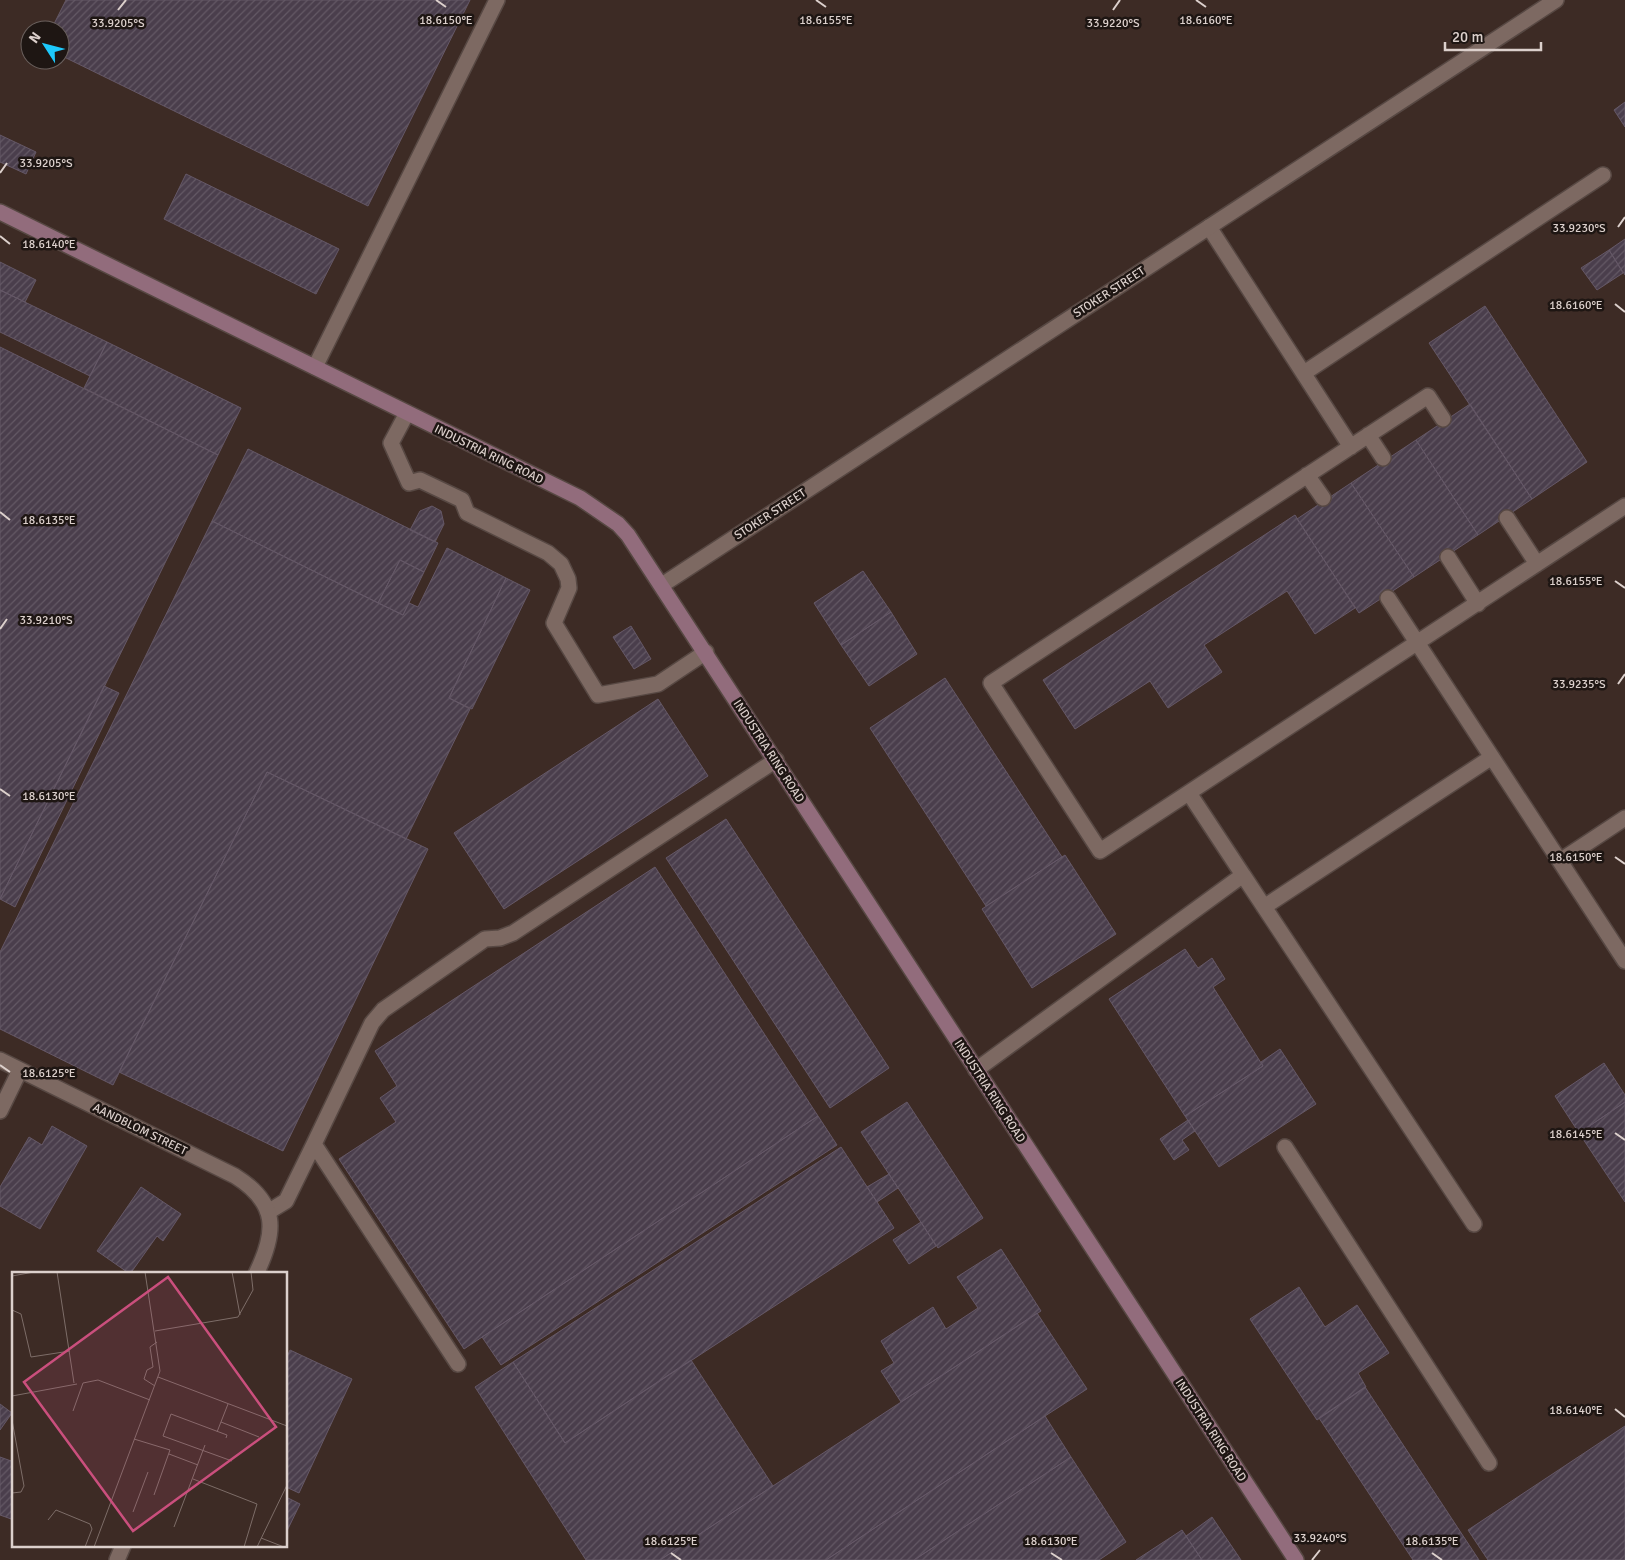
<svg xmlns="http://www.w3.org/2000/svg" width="1625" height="1560" viewBox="0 0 1625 1560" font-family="Signika,sans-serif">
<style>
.building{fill:url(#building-hatch);stroke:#655867}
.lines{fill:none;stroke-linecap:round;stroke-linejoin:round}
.lane-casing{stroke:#574843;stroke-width:18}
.street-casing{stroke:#574843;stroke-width:18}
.secondary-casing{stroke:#574843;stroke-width:18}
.lane{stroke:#7d6962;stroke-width:15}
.street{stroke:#7d6962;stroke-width:15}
.secondary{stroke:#926c7c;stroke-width:15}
.ticks{fill:none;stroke:#dcd0cc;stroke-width:2}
.labels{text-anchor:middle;stroke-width:5;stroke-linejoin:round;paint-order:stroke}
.street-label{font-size:12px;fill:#dcd0cc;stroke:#1e1613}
.inset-road{fill:none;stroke:#7d6d68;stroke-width:1}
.view{fill:#ca4f7d;fill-opacity:0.15;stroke:#ca4f7d;stroke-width:2.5}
.inset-edge{fill:none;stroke:#dcd0cc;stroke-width:2.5}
.ticks-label{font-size:12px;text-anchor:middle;fill:#dcd0cc;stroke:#1e1613;stroke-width:5;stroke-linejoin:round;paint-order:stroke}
</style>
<defs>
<pattern id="building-hatch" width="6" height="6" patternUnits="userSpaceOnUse" patternTransform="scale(1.25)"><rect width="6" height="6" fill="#4a3e4c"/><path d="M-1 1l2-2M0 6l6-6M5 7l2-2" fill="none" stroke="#645965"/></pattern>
</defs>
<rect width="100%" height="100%" fill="#3d2b25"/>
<!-- building -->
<path class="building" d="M 66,0 L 470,0 L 368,206 L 60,55 L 60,30 L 51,30 Z
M 1625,102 L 1625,127 L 1614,110 Z
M 0,135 L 36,152 L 26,174 L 0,162 Z
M 186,174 L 339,249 L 316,294 L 164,219 Z
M 1625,239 L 1625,275 L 1609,250 Z
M 1609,250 L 1623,273 L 1597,290 L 1581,268 Z
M 0,262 L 36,280 L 25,302 L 0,290 Z
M 0,290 L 107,342 L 90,376 L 0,332 Z
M 1485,306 L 1587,462 L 1532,499 L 1429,343 Z
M 107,342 L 241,408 L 218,455 L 84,388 Z
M 0,347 L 218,455 L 0,899 Z
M 1470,404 L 1532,499 L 1478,535 L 1416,440 Z
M 1416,440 L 1478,535 L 1414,577 L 1351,483 Z
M 248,449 L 438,543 L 424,572 L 400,560 L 378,603 L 212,521 Z
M 1351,483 L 1414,577 L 1359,613 L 1297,519 Z
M 432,506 L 441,511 L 444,524 L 435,542 L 410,530 L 420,511 Z
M 1295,515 L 1355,608 L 1315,634 L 1287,591 L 1204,645 L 1222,672 L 1168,708 L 1150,681 L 1075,729 L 1043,680 Z
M 212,521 L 403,615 L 409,603 L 418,607 L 447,548 L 506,578 L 449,698 L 470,709 L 406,839 L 267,772 L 113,1085 L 0,1029 L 0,952 Z
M 400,560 L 424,572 L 403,615 L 378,603 Z
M 863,571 L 891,612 L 841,645 L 814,603 Z
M 506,578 L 530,590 L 472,709 L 449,698 Z
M 891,612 L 917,654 L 869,686 L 841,645 Z
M 631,626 L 651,659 L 634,669 L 613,637 Z
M 945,678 L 1062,857 L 986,906 L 870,728 Z
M 104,686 L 119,693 L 15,907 L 0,899 Z
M 658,699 L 708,776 L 504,909 L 454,833 Z
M 267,772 L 428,849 L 283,1151 L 119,1072 Z
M 726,819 L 889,1068 L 830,1108 L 666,858 Z
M 1065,855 L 1116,934 L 1032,988 L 982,909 Z
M 655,867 L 818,1116 L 464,1349 L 339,1159 L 396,1122 L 380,1098 L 397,1086 L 375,1051 Z
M 1185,949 L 1198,968 L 1212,958 L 1225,979 L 1213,987 L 1263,1066 L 1185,1116 L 1109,999 Z
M 1280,1049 L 1316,1104 L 1219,1167 L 1185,1116 L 1263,1066 L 1261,1062 Z
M 1604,1063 L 1625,1095 L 1625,1102 L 1579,1133 L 1555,1096 Z
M 907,1102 L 983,1218 L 938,1248 L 861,1132 Z
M 1625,1102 L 1625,1202 L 1579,1133 Z
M 818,1116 L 837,1145 L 501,1365 L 482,1337 Z
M 1188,1120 L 1195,1131 L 1182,1140 L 1189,1150 L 1174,1160 L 1160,1139 Z
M 52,1126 L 87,1146 L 40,1229 L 0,1206 L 0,1187 L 29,1137 L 42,1145 Z
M 841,1147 L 894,1228 L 565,1443 L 513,1362 Z
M 889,1174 L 898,1188 L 877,1202 L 867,1187 Z
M 141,1187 L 181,1214 L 163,1241 L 157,1236 L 130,1274 L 97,1251 Z
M 921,1222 L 936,1246 L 909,1264 L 893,1240 Z
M 1001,1249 L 1041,1311 L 901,1402 L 881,1371 L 894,1363 L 881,1341 L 933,1307 L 946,1329 L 978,1308 L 957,1277 Z
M 1299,1287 L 1325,1327 L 1357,1305 L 1389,1353 L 1358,1373 L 1366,1387 L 1317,1420 L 1250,1319 Z
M 1037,1313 L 1087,1389 L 1045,1416 L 826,1560 L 660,1560 Z
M 290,1350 L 352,1379 L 299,1493 L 286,1487 L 286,1359 Z
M 691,1360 L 773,1486 L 660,1560 L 586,1560 L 475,1387 L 513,1362 L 565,1443 Z
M 1365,1387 L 1479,1560 L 1413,1560 L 1319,1418 Z
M 0,1404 L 12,1413 L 0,1430 Z
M 1045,1416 L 1071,1457 L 914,1560 L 826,1560 Z
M 1625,1426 L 1625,1560 L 1488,1560 L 1468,1530 Z
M 0,1457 L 14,1462 L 14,1520 L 0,1515 Z
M 1071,1457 L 1126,1542 L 1099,1560 L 914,1560 Z
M 286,1497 L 300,1504 L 286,1533 Z
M 1212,1517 L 1241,1560 L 1202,1560 L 1186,1536 Z
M 1182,1530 L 1202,1560 L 1136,1560 Z"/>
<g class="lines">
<!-- lane casing -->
<g class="lane-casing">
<path id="lane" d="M 1209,227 L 1351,447
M 315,367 L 497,0
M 1304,373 L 1603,175
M 407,413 L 391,443 L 409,483 L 420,480 L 462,500 L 467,513 L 548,553 L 561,564 L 568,579 L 569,588 L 554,623 L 598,695 L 658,684 L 706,652
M 1443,419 L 1428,396 L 991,683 L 1100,851 L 1625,506
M 1368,435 L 1383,458
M 1307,475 L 1323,498
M 1507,518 L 1537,564
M 1448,557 L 1478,604
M 1388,598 L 1625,961
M 1189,793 L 1243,875
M 1560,861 L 1625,818
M 1264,907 L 1492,757
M 976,1070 L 1243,875 L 1474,1224
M 1285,1147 L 1489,1463
M 268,1212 L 286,1201 L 314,1144
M 458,1364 L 314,1144 L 372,1023 L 383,1010 L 485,939 L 500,938 L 513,933 L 776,760"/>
</g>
<!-- street casing -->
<g class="street-casing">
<path id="street" d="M 662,585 L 1556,0
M 0,1060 L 235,1176 C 278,1203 277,1231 256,1274
M 0,1111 L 20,1070
M 117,1560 L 123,1546"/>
</g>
<!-- secondary casing -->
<g class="secondary-casing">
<path id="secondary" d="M 0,212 L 580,498 L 618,524 L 628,535 L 1296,1560"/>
</g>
<!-- lane -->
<use href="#lane" class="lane"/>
<!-- street -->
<use href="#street" class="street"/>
<!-- secondary -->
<use href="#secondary" class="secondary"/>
</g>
<!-- ticks -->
<path class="ticks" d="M 436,0 L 446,7M 816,0 L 826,7M 1196,0 L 1206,7M 118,10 L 126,0M 1113,10 L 1120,0M 0,173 L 7,163M 1618,227 L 1625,217M 0,236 L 10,244M 1615,304 L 1625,312M 0,512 L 10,520M 1615,581 L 1625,588M 0,629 L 7,619M 1618,684 L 1625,674M 0,789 L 10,796M 1615,857 L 1625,864M 0,1065 L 10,1072M 1615,1133 L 1625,1140M 1615,1409 L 1625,1417M 671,1553 L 681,1560M 1051,1553 L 1062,1560M 1432,1553 L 1442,1560M 1312,1560 L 1320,1550"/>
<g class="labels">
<!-- street labels -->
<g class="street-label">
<text transform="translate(1109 292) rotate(-33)" y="4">STOKER STREET</text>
<text transform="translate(489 454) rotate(26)" y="4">INDUSTRIA RING ROAD</text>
<text transform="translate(770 514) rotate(-33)" y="4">STOKER STREET</text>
<text transform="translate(769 751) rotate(57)" y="4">INDUSTRIA RING ROAD</text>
<text transform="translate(990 1091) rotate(57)" y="4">INDUSTRIA RING ROAD</text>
<text transform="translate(140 1129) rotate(26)" y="4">AANDBLOM STREET</text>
<text transform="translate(1211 1430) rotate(57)" y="4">INDUSTRIA RING ROAD</text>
</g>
</g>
<!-- overview -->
<g transform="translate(12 1272)">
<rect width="275" height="275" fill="#3d2b25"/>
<path class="inset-road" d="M 45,0 L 62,111M 220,0 L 228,43M 0,4 L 22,0M 0,38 L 9,42 L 19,85 L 58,79M 143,59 L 226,45 L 241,18 L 239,0M 146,105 L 275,154M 143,114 L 132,107 L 135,98 L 141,95 L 138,75 L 145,70M 0,124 L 65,112M 61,139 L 71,111 L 86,108 L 138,128M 0,148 L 12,214 L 9,220 L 0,221M 209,150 L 247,165M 205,160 L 216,132M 214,166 L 215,163 L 159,142 L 151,164 L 220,189M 122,167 L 158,178 L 142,223M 157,182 L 186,193M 181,207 L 245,232 L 232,275M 121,240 L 136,200M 36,248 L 44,238 L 78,252 L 80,257 L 73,275M 162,255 L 193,173M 249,266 L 272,275M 82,275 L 148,99 L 133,0M 245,275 L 275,213"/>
<path class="view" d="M 156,5 L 264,155 L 121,259 L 12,110 Z"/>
<rect width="275" height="275" class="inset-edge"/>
</g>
<g class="ticks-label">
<text x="1206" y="24">18.6160°E</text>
<text x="446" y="24">18.6150°E</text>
<text x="826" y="24">18.6155°E</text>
<text x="118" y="27">33.9205°S</text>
<text x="1113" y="27">33.9220°S</text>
<text x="46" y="167">33.9205°S</text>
<text x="1579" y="232">33.9230°S</text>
<text x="49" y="248">18.6140°E</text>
<text x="1576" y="309">18.6160°E</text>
<text x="49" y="524">18.6135°E</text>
<text x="1576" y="585">18.6155°E</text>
<text x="46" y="624">33.9210°S</text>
<text x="1579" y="688">33.9235°S</text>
<text x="49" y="800">18.6130°E</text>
<text x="1576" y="861">18.6150°E</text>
<text x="49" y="1077">18.6125°E</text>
<text x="1576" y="1138">18.6145°E</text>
<text x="1576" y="1414">18.6140°E</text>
<text x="1320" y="1542">33.9240°S</text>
<text x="671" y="1545">18.6125°E</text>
<text x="1051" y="1545">18.6130°E</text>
<text x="1432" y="1545">18.6135°E</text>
</g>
<!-- north arrow -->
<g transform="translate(45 45) rotate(306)"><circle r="24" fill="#1e1613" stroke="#6a605d"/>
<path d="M0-4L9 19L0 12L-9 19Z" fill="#1dc9fc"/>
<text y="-8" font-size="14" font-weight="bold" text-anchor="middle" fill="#dcd0cc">N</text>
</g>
<!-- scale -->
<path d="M1445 42v8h96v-8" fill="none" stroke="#dcd0cc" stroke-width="2.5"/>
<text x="1452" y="42" font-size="15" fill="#dcd0cc" stroke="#1e1613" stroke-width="4" paint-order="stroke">20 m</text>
</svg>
